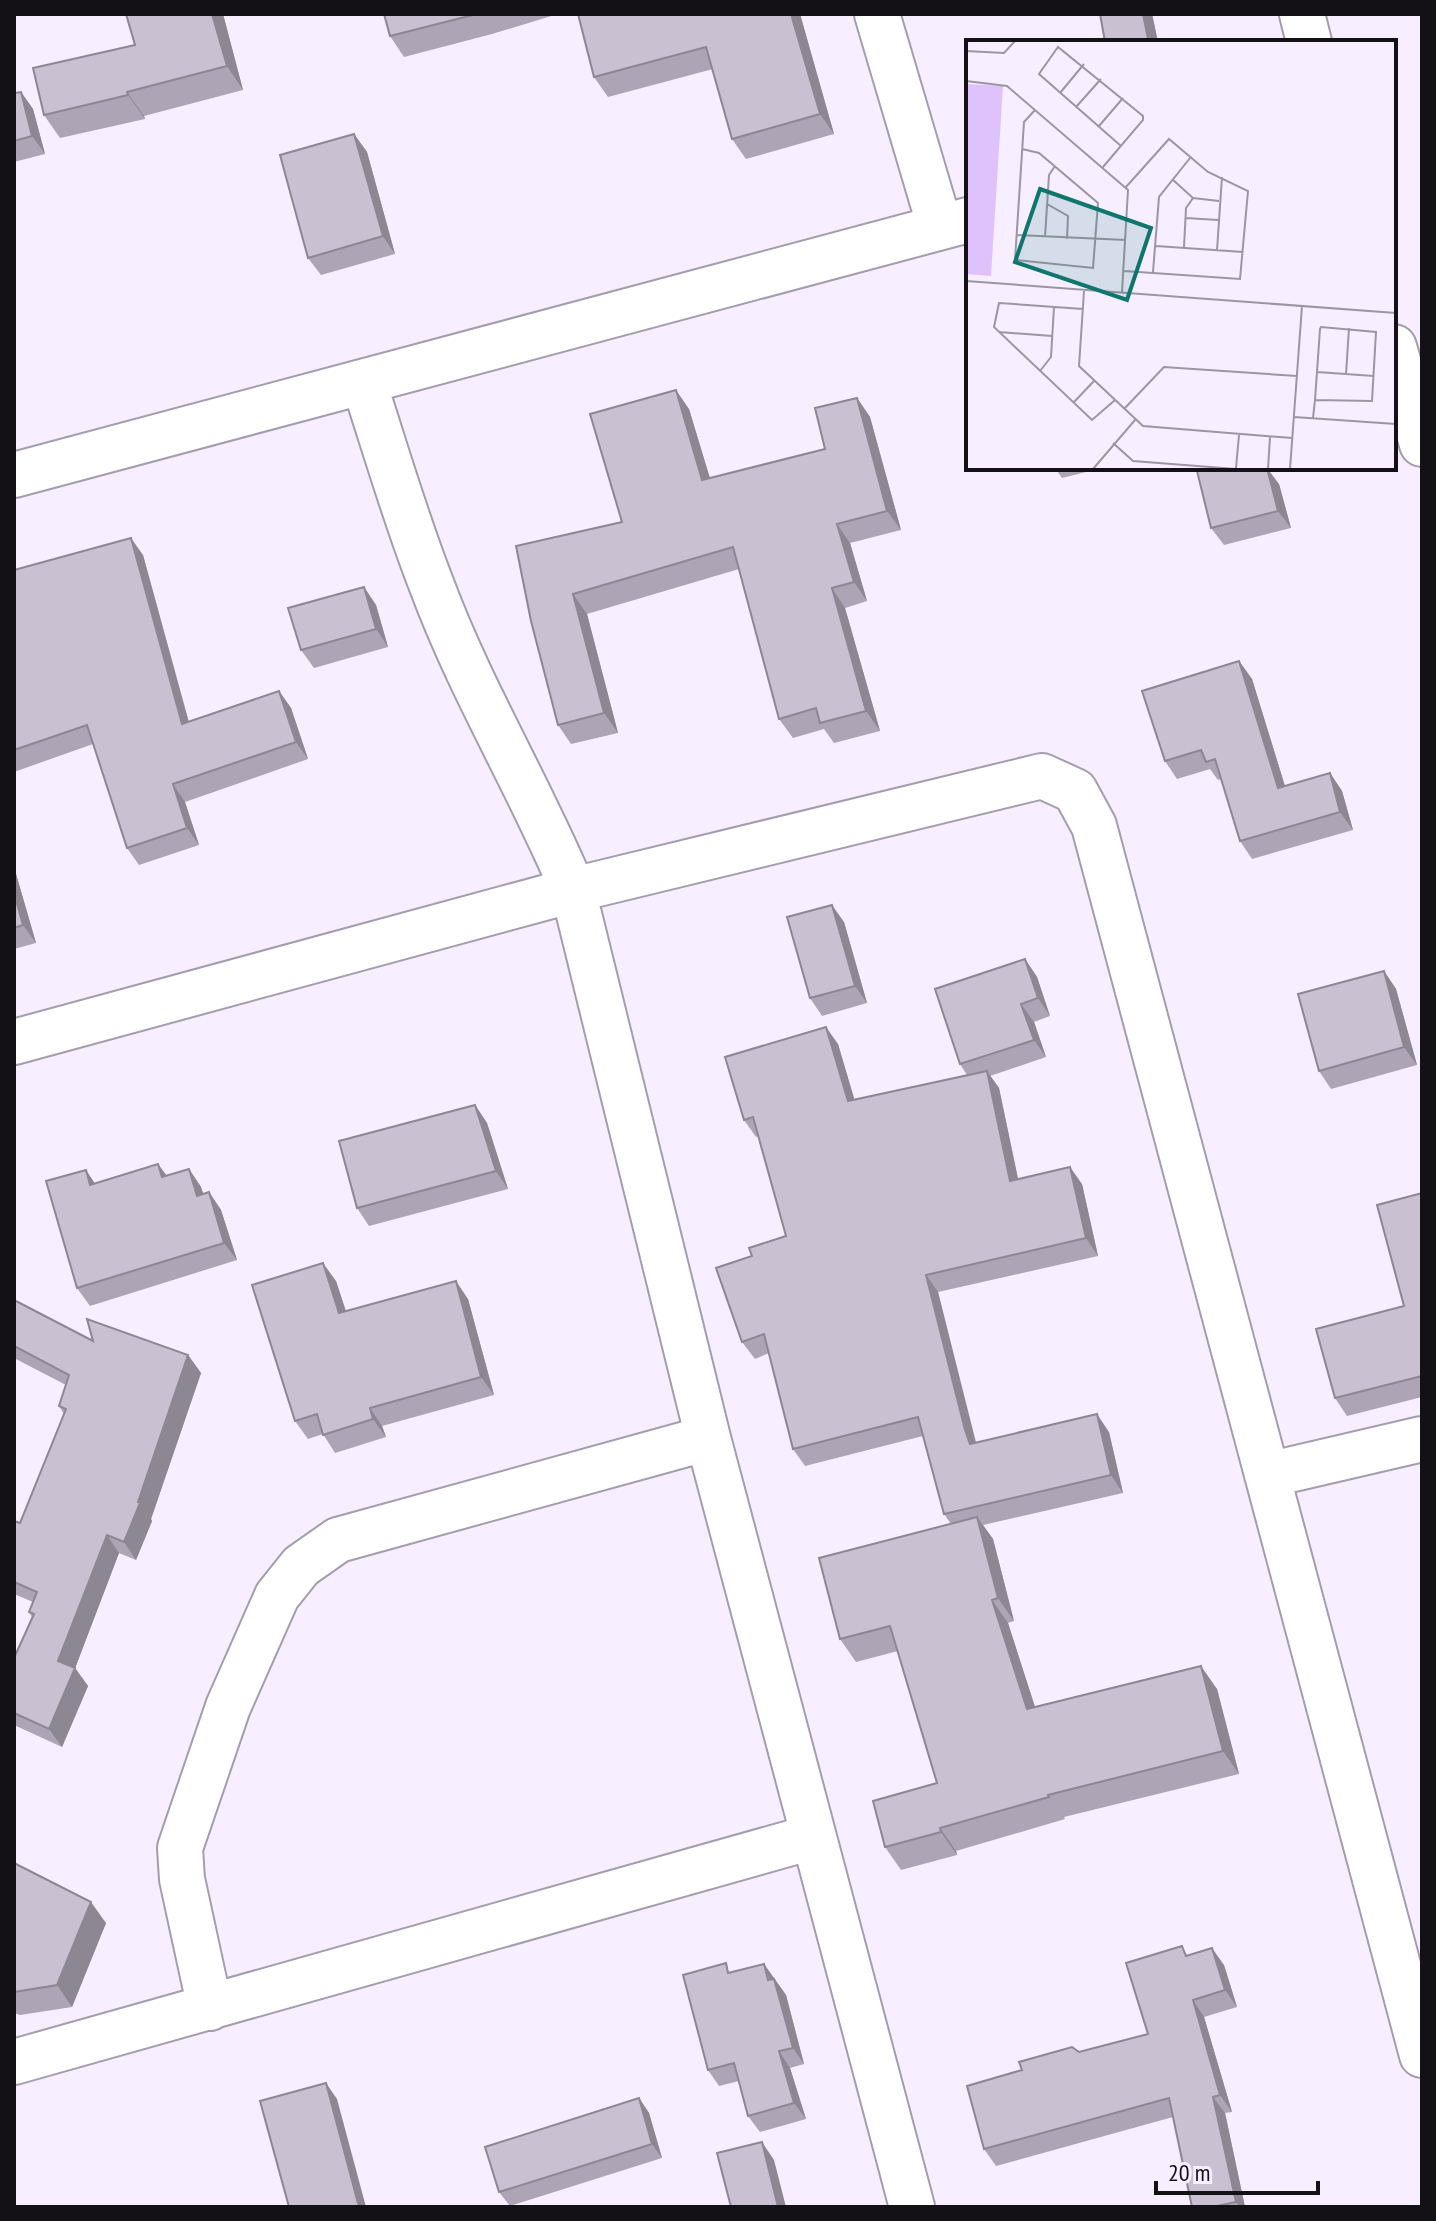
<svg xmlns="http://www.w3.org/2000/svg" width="1436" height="2221" viewBox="0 0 1436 2221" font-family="'PT Sans Narrow',sans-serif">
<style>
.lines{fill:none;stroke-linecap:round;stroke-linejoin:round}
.street-casing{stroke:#a59cae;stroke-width:48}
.street{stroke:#fff;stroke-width:44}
.wall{fill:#ada5b5}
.shaded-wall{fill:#8d8693}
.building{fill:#c9c0d2;stroke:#8d8693;stroke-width:2}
.inset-road{fill:none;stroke:#9c96a2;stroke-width:2}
.view{fill:#0f766e;fill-opacity:0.15;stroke:#0f766e;stroke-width:4}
.inset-edge{fill:none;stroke:#131016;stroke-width:4}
</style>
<rect width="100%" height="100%" fill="#f7efff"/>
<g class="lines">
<!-- street casing -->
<g class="street-casing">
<path id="street" d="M 877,14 L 940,227
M 1302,14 L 1309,42
M 1394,347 L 1422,444
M 364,383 C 386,451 406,520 432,586 C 471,691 530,787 573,890 L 708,1438 L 912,2207
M 14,475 L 968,220
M 14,1042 L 573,890 L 1042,776 L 1075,791 L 1094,826 L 1422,2055
M 1267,1475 L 1422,1439
M 210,2008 L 182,1879 L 180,1848 L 228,1707 L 277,1596 L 301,1566 L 338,1540 L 708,1438
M 14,2062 L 812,1837"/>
</g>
<!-- street -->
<use href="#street" class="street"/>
</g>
<!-- wall -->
<path class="wall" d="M 126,14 L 223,14 L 243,90 L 144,116 L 145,119 L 60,138 L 44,115 L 135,45 Z
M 384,14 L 558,14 L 492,34 L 404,57 L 390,36 Z
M 800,14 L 834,134 L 746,159 L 732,139 L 713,69 L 608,97 L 594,77 Z
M 1100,14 L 1152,14 L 1158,42 L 1105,42 Z
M 21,92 L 33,109 L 45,154 L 14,162 L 14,93 Z
M 354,134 L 367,152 L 395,254 L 321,275 L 308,258 Z
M 857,398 L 870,417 L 901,530 L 850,543 L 867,601 L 845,608 L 880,731 L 834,743 L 824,729 L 793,738 L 779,719 L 739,569 L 587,614 L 618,733 L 571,744 L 558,725 L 531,621 L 622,522 L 689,409 L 710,478 L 825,449 Z
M 1055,468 L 1102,468 L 1062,478 Z
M 1279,484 L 1291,528 L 1224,545 L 1211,528 Z
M 143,555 L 189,722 L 279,691 L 291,708 L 308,759 L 185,802 L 199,845 L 139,865 L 127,848 L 93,744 L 14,772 L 14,570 Z
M 364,587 L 376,605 L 388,647 L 314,668 L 301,650 Z
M 1239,661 L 1252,679 L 1285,786 L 1330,773 L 1342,791 L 1353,830 L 1252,859 L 1240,841 L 1221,779 L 1218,780 L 1210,769 L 1177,779 L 1165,761 Z
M 14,867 L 36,943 L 14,949 Z
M 844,922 L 867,1003 L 822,1016 L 810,998 Z
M 1025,959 L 1037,977 L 1050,1016 L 1034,1022 L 1046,1057 L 990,1076 L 999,1088 L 1018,1179 L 1082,1184 L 1098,1256 L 938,1292 L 976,1442 L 1109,1432 L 1123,1493 L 983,1525 L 993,1539 L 1014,1621 L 1008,1623 L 1035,1707 L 1217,1689 L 1239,1774 L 1064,1817 L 1065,1819 L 956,1851 L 957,1855 L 901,1870 L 885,1847 L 937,1783 L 898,1651 L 856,1662 L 840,1639 L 951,1524 L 944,1514 L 923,1436 L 805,1466 L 793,1449 L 769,1353 L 755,1359 L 742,1342 L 752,1256 L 786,1236 L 758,1136 L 756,1137 L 744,1120 L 838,1044 L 854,1100 L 967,1075 L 960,1064 Z
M 1384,971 L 1396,989 L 1417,1065 L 1331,1089 L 1319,1071 Z
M 475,1105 L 487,1123 L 508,1189 L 369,1226 L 357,1208 Z
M 158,1164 L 167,1176 L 189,1169 L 201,1187 L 203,1194 L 209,1192 L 221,1210 L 237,1260 L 90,1306 L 77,1288 L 95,1184 Z
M 1422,1193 L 1422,1397 L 1347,1416 L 1335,1398 L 1404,1306 Z
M 336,1281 L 346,1311 L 468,1299 L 494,1395 L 382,1426 L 386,1437 L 335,1453 L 323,1434 L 308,1439 L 295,1421 Z
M 14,1300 L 93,1341 L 188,1355 L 201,1373 L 151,1519 L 152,1521 L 136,1560 L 119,1553 L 75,1668 L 88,1686 L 62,1747 L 14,1725 L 14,1658 L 32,1617 L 29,1612 L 33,1602 L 14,1594 L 14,1521 L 20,1523 L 64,1414 L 59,1406 L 66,1385 L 14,1358 Z
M 14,1860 L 18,1865 L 106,1923 L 72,2007 L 20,2015 L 14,2013 Z
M 1189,1955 L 1224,1965 L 1237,2007 L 1204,2017 L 1232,2112 L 1225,2113 L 1245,2207 L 1192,2207 L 1173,2117 L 996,2166 L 984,2149 L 1022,2070 L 1148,2034 Z
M 764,1964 L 786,1995 L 804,2064 L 790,2068 L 806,2119 L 760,2132 L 748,2116 L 739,2081 L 719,2086 L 708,2070 L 732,1972 Z
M 639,2098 L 649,2113 L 662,2158 L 510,2206 L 499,2192 Z"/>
<!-- shaded-wall -->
<path class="shaded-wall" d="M 212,14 L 223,14 L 243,90 L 227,66 Z
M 791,14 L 800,14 L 834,134 L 820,114 Z
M 1143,14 L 1152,14 L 1158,42 L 1150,42 L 1148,39 Z
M 21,92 L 33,109 L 45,154 L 32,136 Z
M 127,92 L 144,116 L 145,119 L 128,95 Z
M 354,134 L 367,152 L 395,254 L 383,236 Z
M 676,390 L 689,409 L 716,499 L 702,480 Z
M 857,398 L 870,417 L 901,530 L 887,511 Z
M 1267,468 L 1279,484 L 1291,528 L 1278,511 Z
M 837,524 L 850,543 L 867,601 L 854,582 Z
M 131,538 L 143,555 L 194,742 L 182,724 Z
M 364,587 L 376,605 L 388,647 L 376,629 Z
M 832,588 L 845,608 L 880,731 L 866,711 Z
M 573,594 L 587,614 L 618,733 L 604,713 Z
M 1239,661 L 1252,679 L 1291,806 L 1278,788 Z
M 279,691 L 291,708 L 308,759 L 296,742 Z
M 1330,773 L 1342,791 L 1353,830 L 1340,812 Z
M 173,784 L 185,802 L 199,845 L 187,828 Z
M 14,867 L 36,943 L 23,925 L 14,893 Z
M 832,905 L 844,922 L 867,1003 L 855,986 Z
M 1025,959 L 1037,977 L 1050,1016 L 1038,998 Z
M 1384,971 L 1396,989 L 1417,1065 L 1404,1047 Z
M 1021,1004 L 1034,1022 L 1046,1057 L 1034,1040 Z
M 826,1027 L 838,1044 L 860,1118 L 848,1101 Z
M 987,1071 L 999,1088 L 1022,1198 L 1010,1181 Z
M 475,1105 L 487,1123 L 508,1189 L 496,1171 Z
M 158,1164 L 171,1182 L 162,1177 Z
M 1070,1167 L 1082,1184 L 1098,1256 L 1086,1238 Z
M 189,1169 L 201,1187 L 210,1214 L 197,1196 Z
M 86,1170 L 98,1188 L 90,1185 Z
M 209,1192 L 221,1210 L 237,1260 L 224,1243 Z
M 323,1263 L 336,1281 L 352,1331 L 339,1313 Z
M 926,1275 L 938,1292 L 977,1448 L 970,1444 L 965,1430 Z
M 456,1281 L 468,1299 L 494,1395 L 481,1377 Z
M 188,1355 L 201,1373 L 151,1519 L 152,1521 L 136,1560 L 124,1542 Z
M 370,1408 L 382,1426 L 386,1437 L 373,1419 Z
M 1097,1414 L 1109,1432 L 1123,1493 L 1111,1475 Z
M 977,1517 L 993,1539 L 1014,1621 L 998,1598 Z
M 107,1535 L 119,1553 L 71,1679 L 58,1661 Z
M 992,1600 L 1008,1623 L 1043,1732 L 1027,1709 Z
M 1201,1666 L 1217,1689 L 1239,1774 L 1223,1751 Z
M 75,1668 L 88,1686 L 62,1747 L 49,1729 Z
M 940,1828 L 956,1851 L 957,1855 L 941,1832 Z
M 91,1902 L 106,1923 L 72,2007 L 57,1985 Z
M 1212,1948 L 1224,1965 L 1237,2007 L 1225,1990 Z
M 764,1964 L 786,1995 L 804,2064 L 793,2048 Z
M 1193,2000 L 1204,2017 L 1232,2112 L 1220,2095 Z
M 779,2051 L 790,2068 L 806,2119 L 794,2103 Z
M 326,2083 L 337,2099 L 366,2207 L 359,2207 Z
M 1213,2097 L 1225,2113 L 1245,2207 L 1240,2207 L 1236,2202 Z
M 639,2098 L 649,2113 L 662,2158 L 652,2144 Z
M 762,2142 L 774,2160 L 786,2207 L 778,2207 Z"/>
<!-- building -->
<path class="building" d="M 126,14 L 212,14 L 227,66 L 127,92 L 128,95 L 44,115 L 33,68 L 135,45 Z
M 384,14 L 477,14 L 390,36 Z
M 578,14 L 791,14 L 820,114 L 732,139 L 706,47 L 594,77 Z
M 1100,14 L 1143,14 L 1148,39 L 1131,42 L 1105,42 Z
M 21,92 L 32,136 L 14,141 L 14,93 Z
M 354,134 L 383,236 L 308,258 L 280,155 Z
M 676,390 L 702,480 L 825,449 L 815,408 L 857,398 L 887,511 L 837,524 L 854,582 L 832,588 L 866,711 L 820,723 L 816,708 L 779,719 L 733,547 L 573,594 L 604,713 L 558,725 L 531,621 L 516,546 L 622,522 L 590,414 Z
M 1208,468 L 1251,468 L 1251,469 L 1267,468 L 1278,511 L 1211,528 L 1197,471 Z
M 131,538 L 182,724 L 279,691 L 296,742 L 173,784 L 187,828 L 127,848 L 87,725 L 14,750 L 14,570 Z
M 364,587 L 376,629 L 301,650 L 288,608 Z
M 1239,661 L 1278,788 L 1330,773 L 1340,812 L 1240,841 L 1215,759 L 1206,762 L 1201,750 L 1165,761 L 1142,691 Z
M 14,893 L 23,925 L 14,928 Z
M 832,905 L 855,986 L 810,998 L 787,917 Z
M 1025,959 L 1038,998 L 1021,1004 L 1034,1040 L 960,1064 L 935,989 Z
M 1384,971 L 1404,1047 L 1319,1071 L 1298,994 Z
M 826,1027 L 848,1101 L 987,1071 L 1010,1181 L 1070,1167 L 1086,1238 L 926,1275 L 965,1430 L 970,1444 L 1097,1414 L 1111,1475 L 944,1514 L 918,1417 L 793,1449 L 764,1334 L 742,1342 L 716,1268 L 752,1256 L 749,1248 L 786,1236 L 753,1117 L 744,1120 L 725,1057 Z
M 475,1105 L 496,1171 L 357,1208 L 339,1141 Z
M 158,1164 L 162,1177 L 189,1169 L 197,1196 L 209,1192 L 224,1243 L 77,1288 L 46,1181 L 86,1170 L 90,1185 Z
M 1422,1193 L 1422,1376 L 1335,1398 L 1316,1329 L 1404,1306 L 1377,1205 Z
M 323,1263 L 339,1313 L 456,1281 L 481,1377 L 370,1408 L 373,1419 L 323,1435 L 317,1414 L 295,1421 L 252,1285 Z
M 14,1300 L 93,1341 L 87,1319 L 188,1355 L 138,1502 L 140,1503 L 124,1542 L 107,1535 L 58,1661 L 75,1668 L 49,1729 L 14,1713 L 14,1658 L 34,1614 L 29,1612 L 37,1592 L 14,1582 L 14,1521 L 20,1523 L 66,1409 L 59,1406 L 69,1375 L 14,1346 Z
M 977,1517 L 998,1598 L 992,1600 L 1027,1709 L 1201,1666 L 1223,1751 L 1048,1795 L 1049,1797 L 940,1828 L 941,1832 L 885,1847 L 873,1801 L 937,1783 L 890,1626 L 840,1639 L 819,1558 Z
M 14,1863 L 91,1902 L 57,1985 L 14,1992 Z
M 1182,1946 L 1186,1956 L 1212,1948 L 1225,1990 L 1193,2000 L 1220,2095 L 1213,2097 L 1236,2202 L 1212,2207 L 1192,2207 L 1169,2098 L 984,2149 L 967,2086 L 1022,2070 L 1019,2062 L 1072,2047 L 1079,2052 L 1148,2034 L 1126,1963 Z
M 726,1963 L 728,1973 L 764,1964 L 768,1980 L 774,1979 L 793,2048 L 779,2051 L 794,2103 L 748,2116 L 734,2063 L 708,2070 L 683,1975 Z
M 326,2083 L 359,2207 L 289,2207 L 260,2101 Z
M 639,2098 L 652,2144 L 499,2192 L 485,2147 Z
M 762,2142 L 778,2207 L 731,2207 L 717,2153 Z"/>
<!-- overview -->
<g transform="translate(966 40)">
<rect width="430" height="430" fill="#f7efff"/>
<path d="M 0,44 L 37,46 L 25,236 L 0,234 Z" fill="#dfc2fc"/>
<path class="inset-road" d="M 0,11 L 38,13 L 49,1M 0,41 L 41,46 L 162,150 L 156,252M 94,53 L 118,24M 110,67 L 135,39M 133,86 L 157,58M 56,109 L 73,113 L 132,163 L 127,228 L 49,220 L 58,82 L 69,70M 137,127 L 177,80 L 177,76 L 92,7 L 73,34 L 155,106M 206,139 L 227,158 L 253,161M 81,164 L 102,176 L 101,199M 220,178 L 252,180M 51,195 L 160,200M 79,197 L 83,135 L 89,126M 190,206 L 277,212M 218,207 L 220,168 L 227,158M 251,210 L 256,137M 158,231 L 274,239 L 282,151 L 242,132 L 203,99 L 160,147M 187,232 L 193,157 L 224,118M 0,241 L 430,273M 118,251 L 113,326 L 177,386 L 326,398M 117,269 L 33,263 L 28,287 L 126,380 L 149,360M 33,292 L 86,296M 74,331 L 85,317 L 88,267M 351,332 L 408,336M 380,334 L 383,288M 108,362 L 128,341M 159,368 L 198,327 L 331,336M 328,377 L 430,384M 347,378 L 349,360 L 354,289 L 355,287 L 410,292 L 406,361 L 349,360M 147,403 L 167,421 L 270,429M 270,428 L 273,395M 127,429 L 169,380M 302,429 L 304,397M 324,429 L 336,266"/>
<path class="view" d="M 74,149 L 185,188 L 161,260 L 49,222 Z"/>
<rect width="430" height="430" class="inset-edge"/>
</g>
<!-- border -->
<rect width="1436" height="2221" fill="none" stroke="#131016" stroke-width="32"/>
<!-- scale -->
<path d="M1156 2181v12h162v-12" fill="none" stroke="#131016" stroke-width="4"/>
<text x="1168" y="2181" font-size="24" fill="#131016" stroke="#f7efff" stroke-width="6" paint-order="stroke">20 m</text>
</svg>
